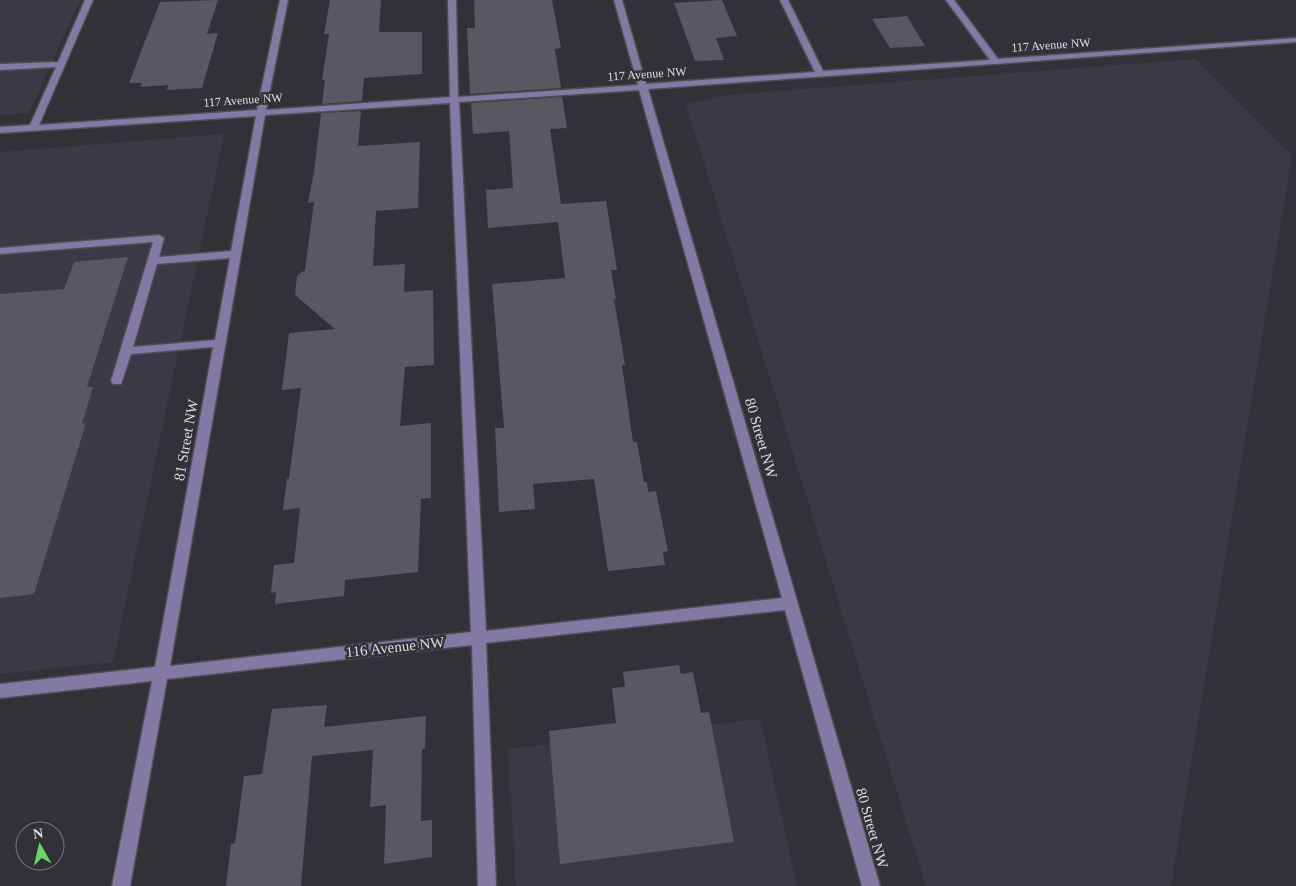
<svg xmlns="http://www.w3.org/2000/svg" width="1296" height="886" viewBox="0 0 1296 886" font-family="Georgia,serif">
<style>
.built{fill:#3c3946}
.building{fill:#595760}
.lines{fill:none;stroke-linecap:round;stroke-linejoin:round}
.minor-casing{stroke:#4e4d53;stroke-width:3}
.minor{fill:#8479a5;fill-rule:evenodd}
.labels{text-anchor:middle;stroke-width:5;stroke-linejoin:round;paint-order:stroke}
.far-street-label{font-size:12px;fill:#dedde2;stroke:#323138}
.street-label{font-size:15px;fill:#dedde2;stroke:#323138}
</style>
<rect width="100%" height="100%" fill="#323138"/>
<!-- built -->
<path class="built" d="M 0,0 L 80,0 L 29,113 L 0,115 Z
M 1196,59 L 1292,155 L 1171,886 L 926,886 L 686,104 L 727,95 Z
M 224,134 L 113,662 L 0,674 L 0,152 Z
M 760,719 L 797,886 L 516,886 L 508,749 Z"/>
<!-- building -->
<path class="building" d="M 218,0 L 207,34 L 218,33 L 202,88 L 167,90 L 168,85 L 140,87 L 142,83 L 129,83 L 160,2 Z
M 330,0 L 381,0 L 379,32 L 422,32 L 422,74 L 364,78 L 362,101 L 322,104 L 325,80 L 322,80 L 329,34 L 324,34 Z
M 474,0 L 552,0 L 561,48 L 555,49 L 561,88 L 470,94 L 467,28 L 475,28 Z
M 722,0 L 737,36 L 716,38 L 724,60 L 695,61 L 674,3 Z
M 907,16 L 925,46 L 890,48 L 872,19 Z
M 562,97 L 567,128 L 550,129 L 561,204 L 606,201 L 617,270 L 611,270 L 616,299 L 614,299 L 625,365 L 622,365 L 633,442 L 637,442 L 644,482 L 647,482 L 648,492 L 656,491 L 668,551 L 663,552 L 665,565 L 608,571 L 594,479 L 533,484 L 535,509 L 499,512 L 495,428 L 504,428 L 492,284 L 565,278 L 558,222 L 488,228 L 486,190 L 513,188 L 509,131 L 473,134 L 471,103 Z
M 361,111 L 358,146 L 420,142 L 418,208 L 376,211 L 373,266 L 405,264 L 404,292 L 433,290 L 434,365 L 405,367 L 400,426 L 431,423 L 431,498 L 421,499 L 418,572 L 345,580 L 344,596 L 275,604 L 276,592 L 271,593 L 274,565 L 294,563 L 300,508 L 283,510 L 287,479 L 289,478 L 301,388 L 282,390 L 289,333 L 335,329 L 295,295 L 297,276 L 305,270 L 314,202 L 308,203 L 314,172 L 321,113 Z
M 128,257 L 87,387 L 93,387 L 82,424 L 86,423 L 34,594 L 0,598 L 0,294 L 64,289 L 74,262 Z
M 679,665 L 681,674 L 693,672 L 701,713 L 709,712 L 734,842 L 560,864 L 549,731 L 616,723 L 612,688 L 625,687 L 623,672 Z
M 327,705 L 324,727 L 426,716 L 425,749 L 422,749 L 421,821 L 432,820 L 432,857 L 384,864 L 386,805 L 370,807 L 373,750 L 312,756 L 301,886 L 226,886 L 231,844 L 235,843 L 244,776 L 262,774 L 272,709 Z"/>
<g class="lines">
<!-- minor casing -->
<g class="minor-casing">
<path id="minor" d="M 85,0 L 93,0 L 39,125 L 257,110 L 280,0 L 288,0 L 266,110 L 450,97 L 448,0 L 456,0 L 458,97 L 638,85 L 614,0 L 622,0 L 646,84 L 815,72 L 780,0 L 788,0 L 823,71 L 990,60 L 946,0 L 954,0 L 998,59 L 1296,38 L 1296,42 L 648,89 L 880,886 L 862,886 L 785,610 L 486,643 L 496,886 L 478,886 L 472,645 L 167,679 L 130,886 L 112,886 L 152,681 L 0,698 L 0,684 L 155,667 L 213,347 L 131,354 L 121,384 L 113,384 L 111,381 L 153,242 L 0,254 L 0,248 L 159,235 L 164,238 L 159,257 L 231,251 L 256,116 L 0,133 L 0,127 L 30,125 L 56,67 L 0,70 L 0,64 L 58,62 ZM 639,90 L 782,598 L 486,631 L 459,102 ZM 450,103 L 471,632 L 170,666 L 265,115 ZM 230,258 L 215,340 L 133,347 L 157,264 Z"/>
</g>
<!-- minor -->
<use href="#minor" class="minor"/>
</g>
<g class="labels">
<!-- far-street labels -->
<g class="far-street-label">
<text transform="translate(1051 45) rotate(-4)" y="4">117 Avenue NW</text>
<text transform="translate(647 74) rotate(-4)" y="4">117 Avenue NW</text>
<text transform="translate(243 100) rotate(-4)" y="4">117 Avenue NW</text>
</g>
<!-- street labels -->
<g class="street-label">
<text transform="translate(761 438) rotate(74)" y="5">80 Street NW</text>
<text transform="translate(186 440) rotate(-80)" y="5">81 Street NW</text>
<text transform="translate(395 647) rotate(-6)" y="5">116 Avenue NW</text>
<text transform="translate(872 828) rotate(74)" y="5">80 Street NW</text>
</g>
</g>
<!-- north arrow -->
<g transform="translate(40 846) rotate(352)"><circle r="24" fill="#323138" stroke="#77767c"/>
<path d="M0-4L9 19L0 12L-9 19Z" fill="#66d466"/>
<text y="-8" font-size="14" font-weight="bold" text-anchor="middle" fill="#dedde2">N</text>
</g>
</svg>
